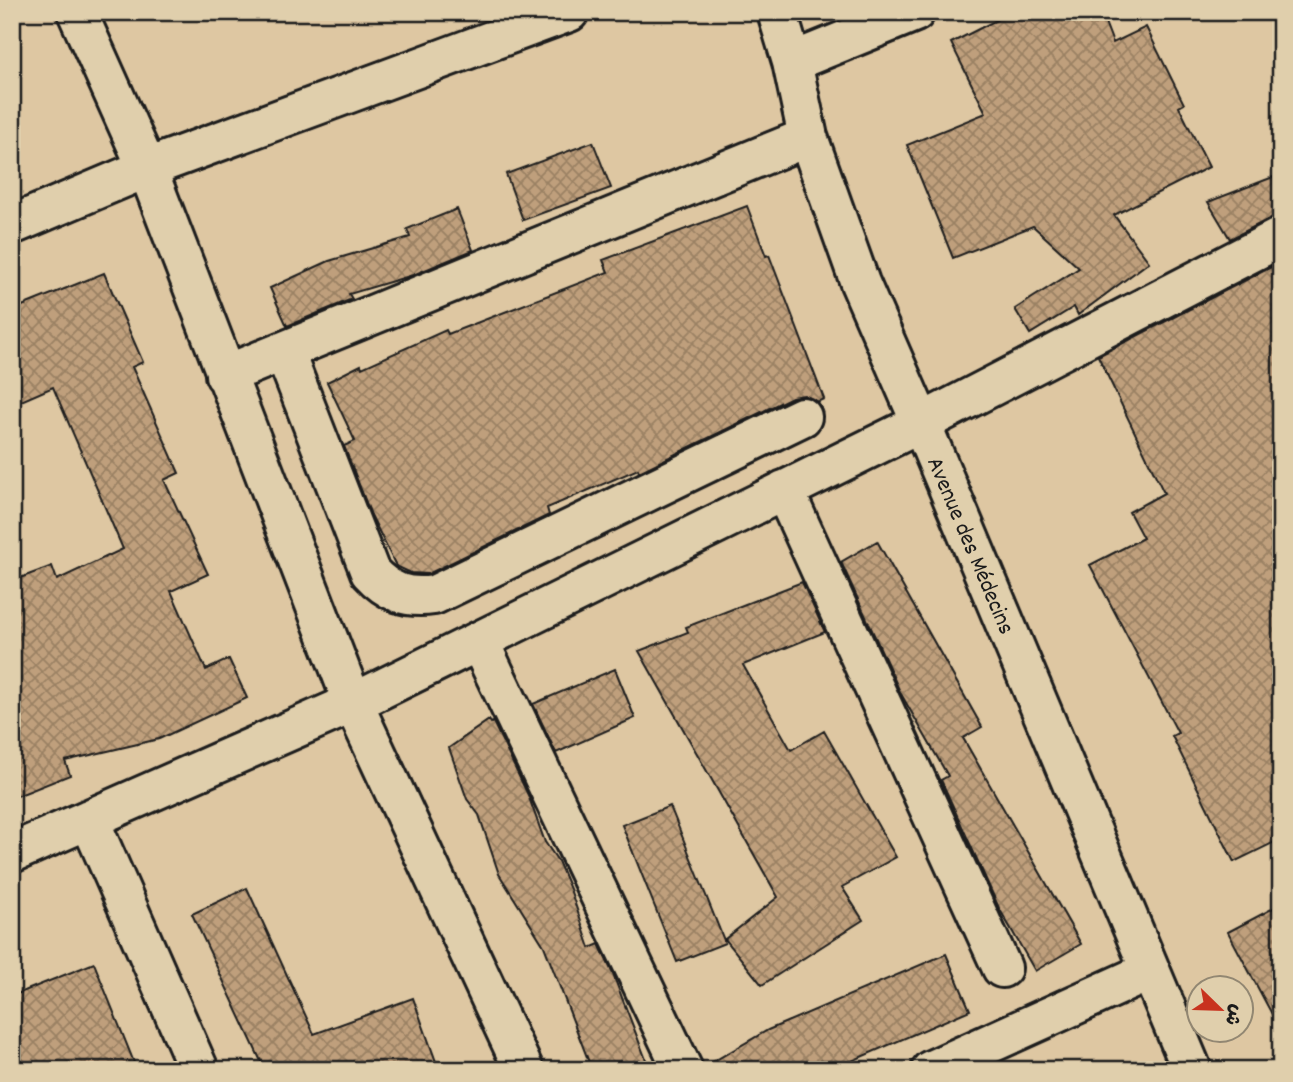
<svg xmlns="http://www.w3.org/2000/svg" width="1293" height="1082" viewBox="0 0 1293 1082" font-family="Dekko,'Playpen Sans Arabic',sans-serif">
<style>
.building{fill:url(#building-cross-hatch);stroke:#1c1c1c;stroke-width:2}
.lines{fill:none;stroke-linecap:round;stroke-linejoin:round}
.minor-casing{stroke:#1c1c1c;stroke-width:44}
.minor{stroke:#e0cfac;stroke-width:38}
.labels{text-anchor:middle;stroke-width:6;stroke-linejoin:round;paint-order:stroke}
.street-label{font-size:24px;fill:#1c1c1c;stroke:#e0cfac}
</style>
<defs>
<pattern id="building-cross-hatch" width="8" height="8" patternUnits="userSpaceOnUse" patternTransform="scale(1.75)"><rect width="8" height="8" fill="#bf9f7b"/><path d="M0 0l8 8M0 8l8-8" fill="none" stroke="#9a8164"/></pattern>
</defs>
<rect width="100%" height="100%" fill="#dec7a2"/>
<filter id="ink" filterUnits="userSpaceOnUse"><feTurbulence type="fractalNoise" baseFrequency=".0143" numOctaves="2"/><feDisplacementMap in="SourceGraphic" scale="14" xChannelSelector="R" yChannelSelector="G"/><feConvolveMatrix kernelMatrix="1 2 1 2 8 2 1 2 1" color-interpolation-filters="sRGB"/></filter>
<g filter="url(#ink)">
<!-- building -->
<path class="building" d="M 1012,12 L 1101,12 L 1113,43 L 1146,27 L 1184,104 L 1179,107 L 1209,167 L 1114,215 L 1149,262 L 1078,315 L 1074,307 L 1030,334 L 1015,309 L 1079,268 L 1033,226 L 953,258 L 907,145 L 986,113 L 951,43 Z
M 593,142 L 611,188 L 523,220 L 506,174 Z
M 1281,174 L 1281,215 L 1271,218 L 1230,239 L 1208,202 Z
M 747,206 L 766,256 L 769,255 L 824,399 L 817,402 L 804,395 L 792,397 L 639,472 L 638,469 L 547,508 L 549,515 L 428,574 L 411,573 L 396,566 L 371,515 L 344,446 L 355,441 L 327,382 L 361,365 L 362,368 L 446,330 L 448,334 L 608,272 L 603,260 Z
M 457,209 L 473,250 L 413,275 L 349,294 L 352,299 L 287,326 L 270,288 L 329,261 L 410,237 L 407,229 Z
M 1281,262 L 1281,839 L 1234,862 L 1172,736 L 1178,733 L 1090,565 L 1143,538 L 1129,512 L 1164,493 L 1098,356 Z
M 104,273 L 143,362 L 132,367 L 179,473 L 164,480 L 208,574 L 171,591 L 206,670 L 229,659 L 247,698 L 159,739 L 65,761 L 70,775 L 12,798 L 12,581 L 52,566 L 57,580 L 123,549 L 53,387 L 12,405 L 12,310 Z
M 877,541 L 982,727 L 963,738 L 1081,944 L 1035,971 L 999,908 L 941,780 L 948,776 L 901,694 L 841,562 Z
M 802,582 L 825,632 L 743,665 L 791,750 L 824,731 L 896,857 L 842,887 L 863,920 L 762,985 L 725,939 L 778,897 L 639,651 L 688,632 L 686,627 Z
M 615,669 L 635,718 L 556,753 L 533,704 Z
M 489,720 L 491,723 L 493,722 L 528,795 L 545,842 L 558,861 L 570,889 L 590,948 L 599,944 L 612,972 L 650,1070 L 592,1070 L 544,946 L 499,874 L 479,815 L 467,799 L 449,748 Z
M 670,806 L 725,943 L 677,962 L 622,825 Z
M 247,888 L 314,1034 L 413,998 L 439,1070 L 265,1070 L 192,914 Z
M 1281,904 L 1281,1031 L 1228,932 Z
M 946,954 L 970,1010 L 831,1070 L 705,1070 L 704,1067 L 768,1030 Z
M 94,963 L 137,1070 L 12,1070 L 12,996 Z"/>
<g class="lines">
<!-- minor casing -->
<g class="minor-casing">
<path id="minor" d="M 77,12 L 147,168 L 353,703 L 524,1070
M 777,12 L 792,62 L 808,137 L 860,283 L 921,423 L 1192,1070
M 792,62 L 915,12
M 12,225 L 147,168 L 569,12
M 284,351 L 370,572 C 388,592 406,599 434,595 L 802,417
M 225,375 L 808,137
M 784,490 L 1002,968
M 479,641 L 683,1070
M 89,819 L 199,1070
M 12,853 L 353,703 L 921,423 L 1281,237
M 931,1070 L 1150,971"/>
</g>
<!-- minor -->
<use href="#minor" class="minor"/>
</g>
</g>
<g class="labels">
<!-- street labels -->
<g class="street-label">
<text transform="translate(972 545) rotate(67)" y="8">Avenue des Médecins</text>
</g>
</g>
<!-- margin -->
<rect width="1293" height="1082" fill="none" stroke="#e0cfac" stroke-width="42"/>
<rect x="21" y="21" width="1251" height="1040" fill="none" stroke="#1c1c1c" stroke-width="2.5" filter="url(#ink)"/>
<!-- north arrow -->
<g transform="translate(1220 1009) rotate(113)"><circle r="33" fill="#e0cfac" stroke="#928772" stroke-width="2"/>
<path d="M0-5L12 26L0 18L-12 26Z" fill="#c8321e"/>
<text y="-10" font-size="19" font-weight="bold" text-anchor="middle" fill="#1c1c1c">ش</text>
</g>
</svg>
